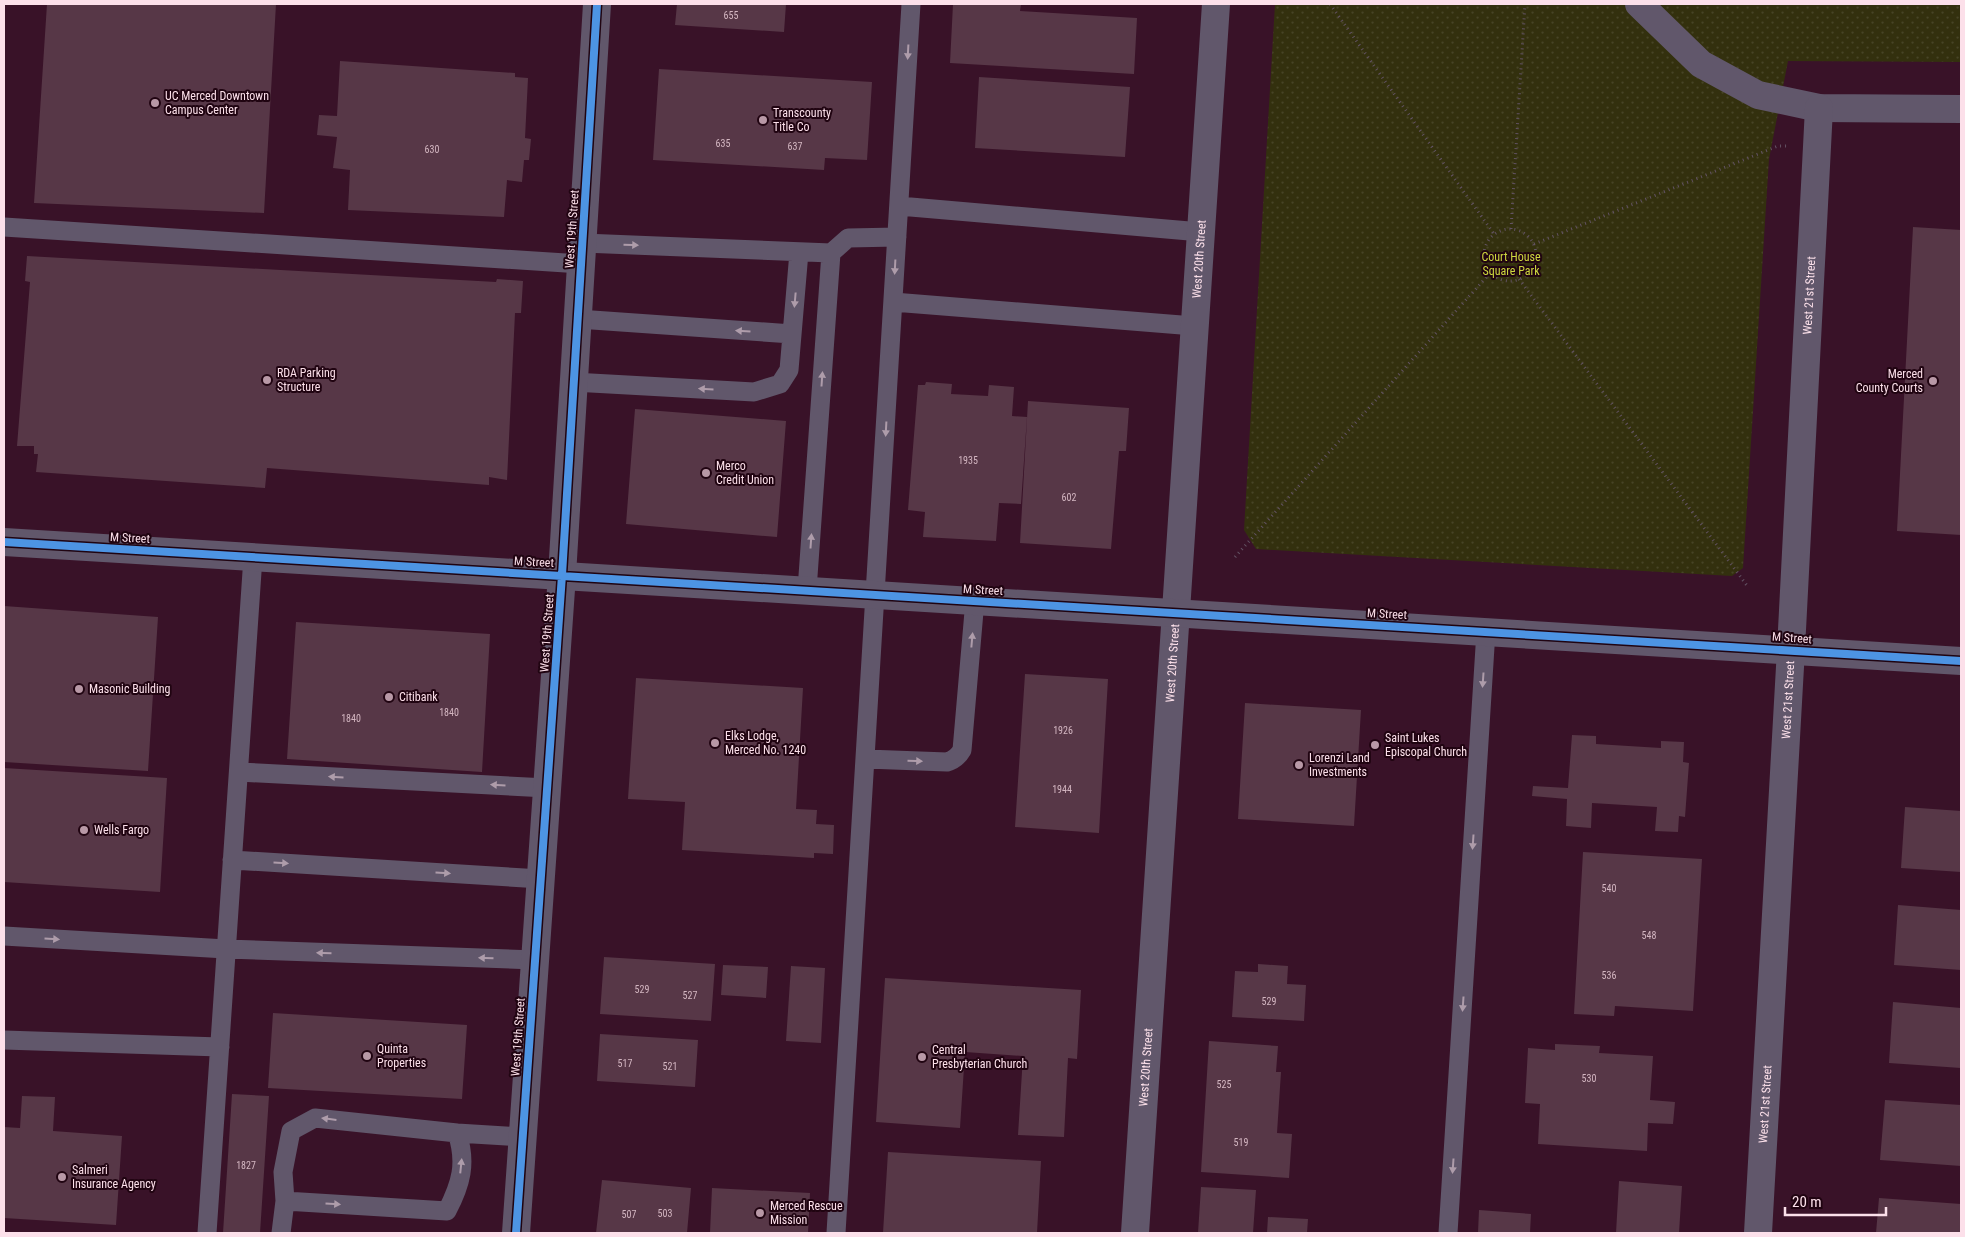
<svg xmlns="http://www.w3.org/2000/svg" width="1965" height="1237" viewBox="0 0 1965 1237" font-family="'Roboto Condensed',sans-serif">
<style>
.park{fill:url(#park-dots)}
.building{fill:#573747}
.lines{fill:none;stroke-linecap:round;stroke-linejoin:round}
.path{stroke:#635364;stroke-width:3;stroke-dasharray:1 4;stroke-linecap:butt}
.service{stroke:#61576b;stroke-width:19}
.minor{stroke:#61576b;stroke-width:28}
.tertiary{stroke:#61576b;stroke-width:28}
.cycleway-casing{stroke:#200411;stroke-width:11}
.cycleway{stroke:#4d94e3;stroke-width:8}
.oneway{fill:#ae9caa}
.poi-dot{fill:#b898a6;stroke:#200411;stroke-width:2}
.labels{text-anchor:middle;stroke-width:4;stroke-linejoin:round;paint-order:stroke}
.number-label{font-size:10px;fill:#d3b6c1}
.poi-label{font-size:12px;fill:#fce0ea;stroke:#200411;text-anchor:start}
.street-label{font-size:12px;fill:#fce0ea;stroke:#200411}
.park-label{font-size:12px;fill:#ced83f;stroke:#200411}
</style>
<defs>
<pattern id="park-dots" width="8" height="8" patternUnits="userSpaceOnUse" patternTransform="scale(1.25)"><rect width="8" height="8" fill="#33300e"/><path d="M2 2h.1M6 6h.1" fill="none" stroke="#474426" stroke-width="1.8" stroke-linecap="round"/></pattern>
</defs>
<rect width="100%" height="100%" fill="#391228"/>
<!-- park -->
<path class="park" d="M 1275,4 L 1961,4 L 1961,62 L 1788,61 L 1769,159 L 1743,568 L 1732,576 L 1256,549 L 1244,530 Z"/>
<!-- building -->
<path class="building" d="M 47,4 L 276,4 L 264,213 L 34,203 Z
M 677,4 L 786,4 L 784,32 L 675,25 Z
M 953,4 L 1021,4 L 1020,11 L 1137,18 L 1134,74 L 950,63 Z
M 340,61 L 515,73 L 515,77 L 528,78 L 525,138 L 531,139 L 529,160 L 524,160 L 522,182 L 507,180 L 504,217 L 348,210 L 350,170 L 333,168 L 337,137 L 317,135 L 319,115 L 337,116 Z
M 659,69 L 872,82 L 867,160 L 825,158 L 824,170 L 653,160 Z
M 979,77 L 1130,87 L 1125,157 L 975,148 Z
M 1913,227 L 1961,230 L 1961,535 L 1897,531 Z
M 27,256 L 496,282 L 497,279 L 523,281 L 521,313 L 515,313 L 507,480 L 489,477 L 489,485 L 267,468 L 265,488 L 36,472 L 38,454 L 34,454 L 34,446 L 17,446 L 30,282 L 25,281 Z
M 926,382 L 952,384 L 951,394 L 988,396 L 989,385 L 1014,387 L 1012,416 L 1027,417 L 1021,504 L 999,503 L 996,541 L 923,537 L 925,512 L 908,510 L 918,385 L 925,385 Z
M 1028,401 L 1129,408 L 1126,451 L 1119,451 L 1111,549 L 1020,543 Z
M 635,409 L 786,421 L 777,537 L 626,524 Z
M 4,606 L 158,617 L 148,771 L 4,762 Z
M 296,622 L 490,634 L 482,772 L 287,759 Z
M 1025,674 L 1108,679 L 1099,833 L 1015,827 Z
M 636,678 L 803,688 L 796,809 L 817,810 L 816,824 L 834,825 L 833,854 L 814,853 L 814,858 L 682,850 L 685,802 L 628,799 Z
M 1245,703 L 1361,710 L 1354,826 L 1238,819 Z
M 1572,735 L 1596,736 L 1596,744 L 1661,748 L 1661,741 L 1684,742 L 1683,762 L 1689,763 L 1685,817 L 1679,816 L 1678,832 L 1655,831 L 1657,807 L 1592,803 L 1591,828 L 1566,826 L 1567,799 L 1532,796 L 1533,786 L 1568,788 Z
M 4,768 L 167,778 L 160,892 L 4,882 Z
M 1905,807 L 1961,811 L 1961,872 L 1901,868 Z
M 1583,852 L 1702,859 L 1693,1011 L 1615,1006 L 1614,1016 L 1574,1014 Z
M 1898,905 L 1961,910 L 1961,970 L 1894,965 Z
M 604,957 L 715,964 L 711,1021 L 600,1014 Z
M 1258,964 L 1288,966 L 1287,984 L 1306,985 L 1304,1021 L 1232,1017 L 1235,971 L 1258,972 Z
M 723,965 L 768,967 L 766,998 L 721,995 Z
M 791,966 L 825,968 L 821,1043 L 786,1041 Z
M 885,978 L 1081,990 L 1077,1059 L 1068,1058 L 1064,1137 L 1018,1135 L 1023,1056 L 965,1052 L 960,1128 L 876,1122 Z
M 1893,1002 L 1961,1008 L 1961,1068 L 1889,1063 Z
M 273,1013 L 467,1025 L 462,1099 L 268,1088 Z
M 600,1034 L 698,1040 L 695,1087 L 597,1081 Z
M 1209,1041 L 1278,1046 L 1276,1072 L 1281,1072 L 1277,1133 L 1292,1134 L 1289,1178 L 1201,1172 Z
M 1555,1044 L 1600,1046 L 1599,1053 L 1653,1056 L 1650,1100 L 1675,1102 L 1673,1124 L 1648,1123 L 1647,1151 L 1538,1144 L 1540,1104 L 1525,1103 L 1528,1048 L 1555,1050 Z
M 232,1094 L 269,1096 L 260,1233 L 223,1233 Z
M 22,1096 L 55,1097 L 53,1131 L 122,1136 L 116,1225 L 4,1218 L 4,1127 L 20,1128 Z
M 1885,1100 L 1961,1105 L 1961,1166 L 1880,1160 Z
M 888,1152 L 1041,1161 L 1037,1233 L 883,1233 Z
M 602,1180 L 691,1188 L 687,1233 L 596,1233 Z
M 1619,1181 L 1682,1186 L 1679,1233 L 1616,1233 Z
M 1201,1187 L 1256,1190 L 1253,1233 L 1198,1233 Z
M 712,1188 L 810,1193 L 808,1233 L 710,1233 Z
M 1879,1198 L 1961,1204 L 1961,1233 L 1876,1233 Z
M 1479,1210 L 1531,1214 L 1530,1233 L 1478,1233 Z
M 1268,1217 L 1308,1219 L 1307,1233 L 1267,1233 Z"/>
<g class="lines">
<!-- path -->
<path class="path" d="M 1330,4 L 1494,234
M 1511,229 L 1525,4
M1484 255a26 26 0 1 1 52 0a26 26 0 1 1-52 0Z
M 1534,244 L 1778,146 L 1787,146
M 1519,279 L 1748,587
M 1235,557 L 1491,272"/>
<!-- service -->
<path class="service" d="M 899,206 L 1201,232
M 4,227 L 581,264
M 583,243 L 831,253 L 848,238 L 897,237
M 893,302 L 1194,326
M 578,319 L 792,334
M 573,382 L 754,392 L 780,384 L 789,370 L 799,252
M 807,590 L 831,253
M 866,759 L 947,762 C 954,760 958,757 962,750 L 975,600
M 239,772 L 547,788
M 232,860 L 541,879
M 4,936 L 226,949 L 535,960
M 4,1040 L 220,1047
M 457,1133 L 522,1137
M 207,1233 L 253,557
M 281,1233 L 285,1201 L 283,1172 L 291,1131 L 315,1118 L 457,1133 C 467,1163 461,1184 447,1211 L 285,1201
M 836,1233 L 911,4
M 1448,1233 L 1486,631"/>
<!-- minor -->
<g class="minor">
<path d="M 1639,4 L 1701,64 L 1758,95 L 1819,108 L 1961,109"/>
<path d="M 516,1233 L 562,575 L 597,4"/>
<path id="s1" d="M 1135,1233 L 1216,4"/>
<path id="s2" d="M 1758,1233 L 1791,649 L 1819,108"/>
</g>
<!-- tertiary -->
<path class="tertiary" d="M 4,542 L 1961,661"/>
<!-- cycleway casing -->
<g class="cycleway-casing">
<path id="cycleway" d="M 4,542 L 1961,661
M 516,1233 L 562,575 L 597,4"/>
</g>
<!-- cycleway -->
<use href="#cycleway" class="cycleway"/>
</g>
<!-- one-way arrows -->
<defs><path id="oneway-solid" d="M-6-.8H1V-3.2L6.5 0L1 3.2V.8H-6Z" transform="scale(1.25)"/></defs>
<g class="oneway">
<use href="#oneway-solid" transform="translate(908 52) rotate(93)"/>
<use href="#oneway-solid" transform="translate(631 245) rotate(2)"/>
<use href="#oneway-solid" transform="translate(895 267) rotate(93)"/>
<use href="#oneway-solid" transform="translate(795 300) rotate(95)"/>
<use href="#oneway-solid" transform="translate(743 331) rotate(-176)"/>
<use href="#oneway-solid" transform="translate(822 379) rotate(-86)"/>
<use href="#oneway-solid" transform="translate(706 389) rotate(-177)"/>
<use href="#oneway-solid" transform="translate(886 429) rotate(93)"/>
<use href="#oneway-solid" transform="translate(811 541) rotate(-86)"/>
<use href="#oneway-solid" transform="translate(972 640) rotate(-85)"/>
<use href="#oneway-solid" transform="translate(1483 680) rotate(94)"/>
<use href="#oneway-solid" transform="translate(915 761) rotate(2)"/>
<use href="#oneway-solid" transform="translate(336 777) rotate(-177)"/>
<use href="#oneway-solid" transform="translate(498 785) rotate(-177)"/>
<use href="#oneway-solid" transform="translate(1473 842) rotate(94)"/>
<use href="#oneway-solid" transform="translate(281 863) rotate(4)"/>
<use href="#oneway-solid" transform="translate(443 873) rotate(4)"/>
<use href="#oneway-solid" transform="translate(52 939) rotate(4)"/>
<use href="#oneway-solid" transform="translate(324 953) rotate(-178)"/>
<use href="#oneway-solid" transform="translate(486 958) rotate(-178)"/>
<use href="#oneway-solid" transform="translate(1463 1004) rotate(94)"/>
<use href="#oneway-solid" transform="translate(329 1119) rotate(-173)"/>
<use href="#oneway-solid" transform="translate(461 1166) rotate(-84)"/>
<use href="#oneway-solid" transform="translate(1453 1166) rotate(94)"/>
<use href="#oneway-solid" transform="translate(333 1204) rotate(4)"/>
</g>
<!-- markers -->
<g class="poi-dot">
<circle cx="155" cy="103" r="5"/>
<circle cx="763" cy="120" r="5"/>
<circle cx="267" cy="380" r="5"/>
<circle cx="1933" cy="381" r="5"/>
<circle cx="706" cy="473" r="5"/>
<circle cx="79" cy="689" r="5"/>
<circle cx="389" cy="697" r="5"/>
<circle cx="715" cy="743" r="5"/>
<circle cx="1375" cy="745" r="5"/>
<circle cx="1299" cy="765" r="5"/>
<circle cx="84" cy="830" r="5"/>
<circle cx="367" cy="1056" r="5"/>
<circle cx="922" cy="1057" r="5"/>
<circle cx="62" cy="1177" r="5"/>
<circle cx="760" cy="1213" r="5"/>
</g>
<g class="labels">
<!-- number labels -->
<g class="number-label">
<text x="731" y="19">655</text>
<text x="723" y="147">635</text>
<text x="795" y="150">637</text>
<text x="432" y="153">630</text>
<text x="968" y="464">1935</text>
<text x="1069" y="501">602</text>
<text x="449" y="716">1840</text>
<text x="351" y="722">1840</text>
<text x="1063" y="734">1926</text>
<text x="1062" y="793">1944</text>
<text x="1609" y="892">540</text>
<text x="1649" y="939">548</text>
<text x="1609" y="979">536</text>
<text x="642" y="993">529</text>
<text x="690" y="999">527</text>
<text x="1269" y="1005">529</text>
<text x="625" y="1067">517</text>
<text x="670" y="1070">521</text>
<text x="1589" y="1082">530</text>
<text x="1224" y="1088">525</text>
<text x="1241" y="1146">519</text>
<text x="246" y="1169">1827</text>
<text x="665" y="1217">503</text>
<text x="629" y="1218">507</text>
</g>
<!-- poi labels -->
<g class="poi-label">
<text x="165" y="100">UC Merced Downtown<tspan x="165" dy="14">Campus Center</tspan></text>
<text x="773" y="117">Transcounty<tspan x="773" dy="14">Title Co</tspan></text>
<text x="277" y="377">RDA Parking<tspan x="277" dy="14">Structure</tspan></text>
<text x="1923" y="378" text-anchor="end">Merced<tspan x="1923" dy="14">County Courts</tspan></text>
<text x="716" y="470">Merco<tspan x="716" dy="14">Credit Union</tspan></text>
<text x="89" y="693">Masonic Building</text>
<text x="399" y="701">Citibank</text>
<text x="725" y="740">Elks Lodge,<tspan x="725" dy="14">Merced No. 1240</tspan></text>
<text x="1385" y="742">Saint Lukes<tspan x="1385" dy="14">Episcopal Church</tspan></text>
<text x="1309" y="762">Lorenzi Land<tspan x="1309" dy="14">Investments</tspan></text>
<text x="94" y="834">Wells Fargo</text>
<text x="377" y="1053">Quinta<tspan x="377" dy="14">Properties</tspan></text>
<text x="932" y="1054">Central<tspan x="932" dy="14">Presbyterian Church</tspan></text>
<text x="72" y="1174">Salmeri<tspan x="72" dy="14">Insurance Agency</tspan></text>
<text x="770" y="1210">Merced Rescue<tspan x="770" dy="14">Mission</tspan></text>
</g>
<!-- street labels -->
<g class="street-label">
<text transform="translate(572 229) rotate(-86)" y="4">West 19th Street</text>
<text dy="4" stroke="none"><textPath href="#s1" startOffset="976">West 20th Street</textPath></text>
<text dy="4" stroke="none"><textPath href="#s2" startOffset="939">West 21st Street</textPath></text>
<text transform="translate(130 538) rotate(3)" y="4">M Street</text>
<text transform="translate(534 562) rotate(3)" y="4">M Street</text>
<text transform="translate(983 590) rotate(3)" y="4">M Street</text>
<text transform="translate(1387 614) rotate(3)" y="4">M Street</text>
<text transform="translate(547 633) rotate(-86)" y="4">West 19th Street</text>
<text transform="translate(1792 638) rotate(4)" y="4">M Street</text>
<text dy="4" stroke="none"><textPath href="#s1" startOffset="571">West 20th Street</textPath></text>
<text dy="4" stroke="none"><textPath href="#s2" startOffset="534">West 21st Street</textPath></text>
<text transform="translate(518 1037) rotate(-86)" y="4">West 19th Street</text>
<text dy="4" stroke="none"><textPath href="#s1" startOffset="166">West 20th Street</textPath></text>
<text dy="4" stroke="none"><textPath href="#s2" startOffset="129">West 21st Street</textPath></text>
</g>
<!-- park labels -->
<g class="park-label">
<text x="1511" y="261">Court House<tspan x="1511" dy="14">Square Park</tspan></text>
</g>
</g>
<!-- border -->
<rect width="1965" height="1237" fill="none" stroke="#fce0ea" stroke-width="10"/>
<!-- scale -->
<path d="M1785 1207v8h101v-8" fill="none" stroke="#fce0ea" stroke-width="2.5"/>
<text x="1792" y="1207" font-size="15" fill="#fce0ea" stroke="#200411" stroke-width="4" paint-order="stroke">20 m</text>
</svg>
